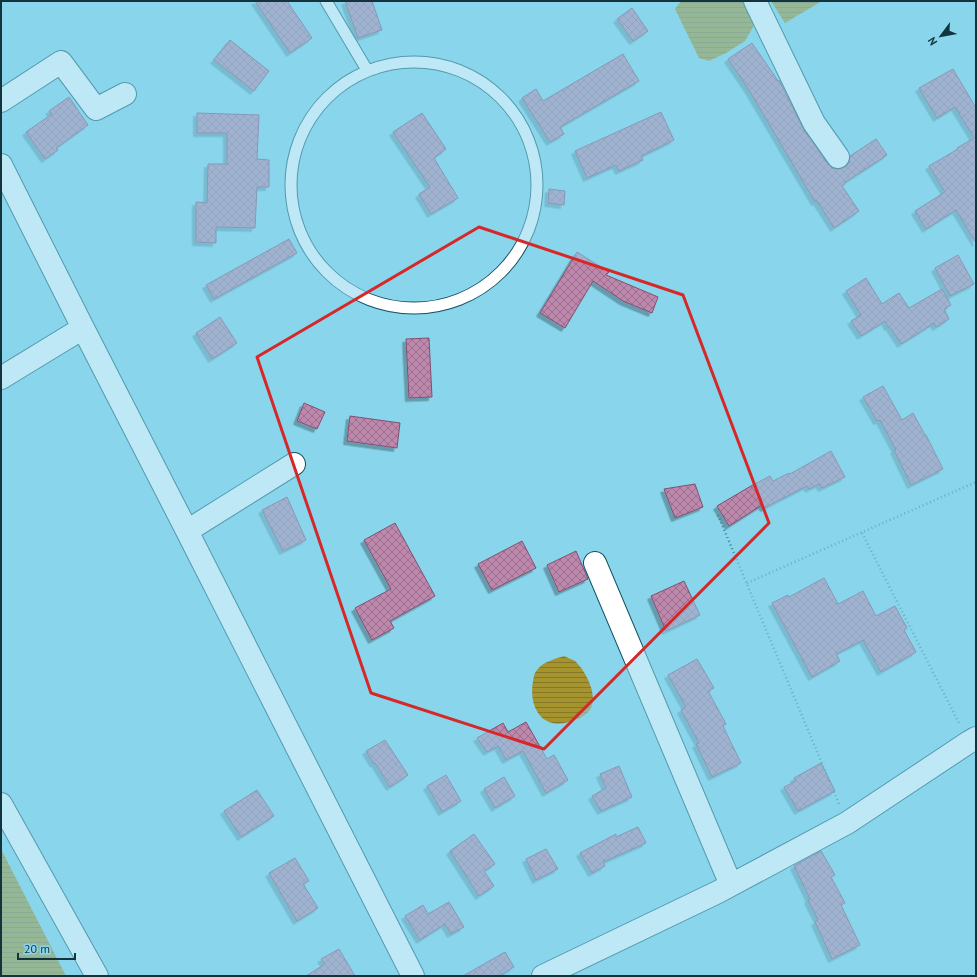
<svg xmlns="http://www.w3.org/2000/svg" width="977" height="977" viewBox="0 0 977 977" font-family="'PT Sans',sans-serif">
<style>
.water{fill:url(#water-rules)}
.building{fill:url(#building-cross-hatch);stroke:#814f72;filter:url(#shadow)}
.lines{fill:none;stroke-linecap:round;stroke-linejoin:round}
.service-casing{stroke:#135262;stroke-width:13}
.minor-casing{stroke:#135262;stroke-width:24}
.path{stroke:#497d8d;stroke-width:2.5;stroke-dasharray:1 3;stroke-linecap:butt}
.service{stroke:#fff;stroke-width:11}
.minor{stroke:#fff;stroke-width:22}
.marked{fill:none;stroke:#d62828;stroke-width:3;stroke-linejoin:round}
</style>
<defs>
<pattern id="water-rules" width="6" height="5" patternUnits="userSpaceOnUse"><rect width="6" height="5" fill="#a5932d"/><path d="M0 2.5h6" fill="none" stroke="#857928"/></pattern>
<pattern id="building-cross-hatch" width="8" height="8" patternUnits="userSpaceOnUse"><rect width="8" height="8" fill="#be88ad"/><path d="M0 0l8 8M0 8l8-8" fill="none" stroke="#99708e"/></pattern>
<filter id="shadow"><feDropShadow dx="-3.5" dy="3.5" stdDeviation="0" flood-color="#0004"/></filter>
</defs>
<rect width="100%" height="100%" fill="#88d5ec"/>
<!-- water -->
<path class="water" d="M 681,1 L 747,1 L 756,22 L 745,41 L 726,53 L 709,61 L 699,58 L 675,9 Z
M 771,1 L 822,1 L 785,23 Z
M 564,656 C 567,658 572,659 575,661 C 585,670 598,694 591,708 C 588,714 581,718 574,720 C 544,733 528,709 533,681 C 534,677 534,673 537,670 C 543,662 554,659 564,656 Z
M 1,849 L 66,976 L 1,976 Z"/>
<!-- building -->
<path class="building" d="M 255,1 L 287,1 L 312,38 L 290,53 Z
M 345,1 L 372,1 L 382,30 L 358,38 Z
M 632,8 L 648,31 L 633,41 L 617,19 Z
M 230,40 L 269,71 L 254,91 L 214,60 Z
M 752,43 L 778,81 L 779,80 L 804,130 L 828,164 L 832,168 L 839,169 L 845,167 L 849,163 L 850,156 L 876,139 L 887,155 L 844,183 L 845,184 L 842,186 L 859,211 L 834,228 L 817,201 L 815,202 L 749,90 L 728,59 Z
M 623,54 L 639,81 L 560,127 L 564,134 L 550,142 L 522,98 L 536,89 L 543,101 Z
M 953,69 L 976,108 L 976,243 L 956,210 L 926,229 L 915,211 L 945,192 L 929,166 L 958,149 L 957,148 L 974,138 L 955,107 L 937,118 L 919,88 Z
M 69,97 L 88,125 L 56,148 L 58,150 L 45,159 L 26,132 L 52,114 L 49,111 Z
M 661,112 L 674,140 L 641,156 L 643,160 L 619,171 L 616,165 L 587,178 L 575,151 Z
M 197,113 L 259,115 L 257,159 L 269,160 L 269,187 L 257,187 L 255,228 L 216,227 L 216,243 L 196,242 L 196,202 L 207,203 L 208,164 L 227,164 L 227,133 L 197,133 Z
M 422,113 L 446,149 L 434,158 L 458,198 L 431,214 L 419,194 L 430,187 L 393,132 Z
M 549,189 L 565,191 L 564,205 L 548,203 Z
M 289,239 L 297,253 L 214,299 L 206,285 Z
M 577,252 L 609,272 L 606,275 L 658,297 L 652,313 L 623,301 L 593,281 L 565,328 L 540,313 Z
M 958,255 L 974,284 L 950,296 L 935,268 Z
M 866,278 L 882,304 L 899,293 L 909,308 L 942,289 L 951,305 L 944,309 L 949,319 L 936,327 L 934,323 L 901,344 L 889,326 L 888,327 L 885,321 L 861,336 L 851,321 L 861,315 L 846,291 Z
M 220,317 L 237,343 L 212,359 L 196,333 Z
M 429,338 L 432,397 L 409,398 L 406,339 Z
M 883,386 L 902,420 L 913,413 L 925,435 L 926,435 L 943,469 L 911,485 L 894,450 L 896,450 L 880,420 L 877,421 L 863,397 Z
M 304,403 L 325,412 L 317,429 L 297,421 Z
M 350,416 L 400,423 L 397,448 L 347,441 Z
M 831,451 L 845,477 L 822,488 L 819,484 L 809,489 L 807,486 L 764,508 L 762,505 L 729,526 L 717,506 L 751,486 L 770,476 L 773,481 L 789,473 L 790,474 Z
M 695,484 L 703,507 L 675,518 L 664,489 Z
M 287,497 L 306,540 L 283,551 L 262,510 Z
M 395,523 L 435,596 L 390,621 L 394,628 L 372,640 L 355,608 L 391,589 L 364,540 Z
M 522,541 L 536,568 L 492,590 L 478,564 Z
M 576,551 L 588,579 L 559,592 L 547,565 Z
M 824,578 L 838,604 L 863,591 L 876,616 L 895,606 L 907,628 L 904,630 L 916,652 L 881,672 L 863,640 L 836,654 L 840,661 L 812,677 L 772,603 L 788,595 L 789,597 Z
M 684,581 L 700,615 L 666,631 L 651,596 Z
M 697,659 L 714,688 L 708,691 L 726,724 L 723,726 L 741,763 L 712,777 L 696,744 L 699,743 L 681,710 L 686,707 L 668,675 Z
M 526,722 L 547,759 L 554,755 L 568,780 L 546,793 L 523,751 L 506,760 L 498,746 L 487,752 L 477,738 L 503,723 L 508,732 Z
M 385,740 L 408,775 L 390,787 L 375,763 L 374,764 L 366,751 Z
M 821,763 L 835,791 L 798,811 L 784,787 L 796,781 L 794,778 Z
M 619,766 L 632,797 L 601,811 L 592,796 L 606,788 L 600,774 Z
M 446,775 L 461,801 L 442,812 L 427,786 Z
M 504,777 L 515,796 L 495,808 L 484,789 Z
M 257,790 L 274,816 L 241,837 L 224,811 Z
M 638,827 L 646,843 L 603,862 L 605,866 L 592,873 L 580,853 L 616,834 L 616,837 Z
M 474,834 L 495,864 L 484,871 L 494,886 L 479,896 L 450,851 Z
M 546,849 L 558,869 L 536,880 L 526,859 Z
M 821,851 L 835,875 L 831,877 L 845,903 L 841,905 L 860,945 L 832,959 L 815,922 L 818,920 L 808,900 L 810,899 L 794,866 Z
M 295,858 L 309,881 L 303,884 L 318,908 L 297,921 L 269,873 Z
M 449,902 L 464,927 L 451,934 L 445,924 L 420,940 L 405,916 L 423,905 L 428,914 Z
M 339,949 L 355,976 L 306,976 L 325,964 L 321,959 Z
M 505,952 L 514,967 L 499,976 L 463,976 Z"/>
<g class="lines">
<!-- service casing -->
<g class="service-casing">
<path id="service" d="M 326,1 L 367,70
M291 185a123 123 0 1 1 246 0a123 123 0 1 1-246 0Z"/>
</g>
<!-- minor casing -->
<g class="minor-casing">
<path id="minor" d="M 755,1 L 814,123 L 838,157
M 1,101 L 61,62 L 96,109 L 125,94
M 1,165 L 83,328 L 187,531 L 413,976
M 1,378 L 83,328
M 187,531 L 294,464
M 595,563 L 731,885
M 1,804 L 97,976
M 543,976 L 718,892 L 847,823 L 969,742 L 976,738"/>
</g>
<!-- path -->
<path class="path" d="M 718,515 L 839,804
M 862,533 L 960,725
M 747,583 L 976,482"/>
<!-- service -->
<use href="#service" class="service"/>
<!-- minor -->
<use href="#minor" class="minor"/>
</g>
<!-- marked area -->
<path d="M0 0H977V977H0ZM 479,227 L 683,295 L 769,523 L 544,749 L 371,693 L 257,357 Z" fill="#88d5ec" fill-opacity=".55" fill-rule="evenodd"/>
<path class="marked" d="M 479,227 L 683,295 L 769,523 L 544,749 L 371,693 L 257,357 Z"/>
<!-- border -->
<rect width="977" height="977" fill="none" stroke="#14343d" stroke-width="4"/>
<!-- north arrow -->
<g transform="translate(941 36) rotate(238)" stroke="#88d5ec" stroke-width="3" paint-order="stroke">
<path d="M0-3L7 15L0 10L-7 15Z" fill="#14343d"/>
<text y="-6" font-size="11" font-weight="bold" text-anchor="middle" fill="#14343d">N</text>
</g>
<!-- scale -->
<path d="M18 953v6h57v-6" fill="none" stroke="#14343d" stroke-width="2"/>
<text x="24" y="953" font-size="12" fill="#14343d" stroke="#88d5ec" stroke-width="3" paint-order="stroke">20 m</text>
</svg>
